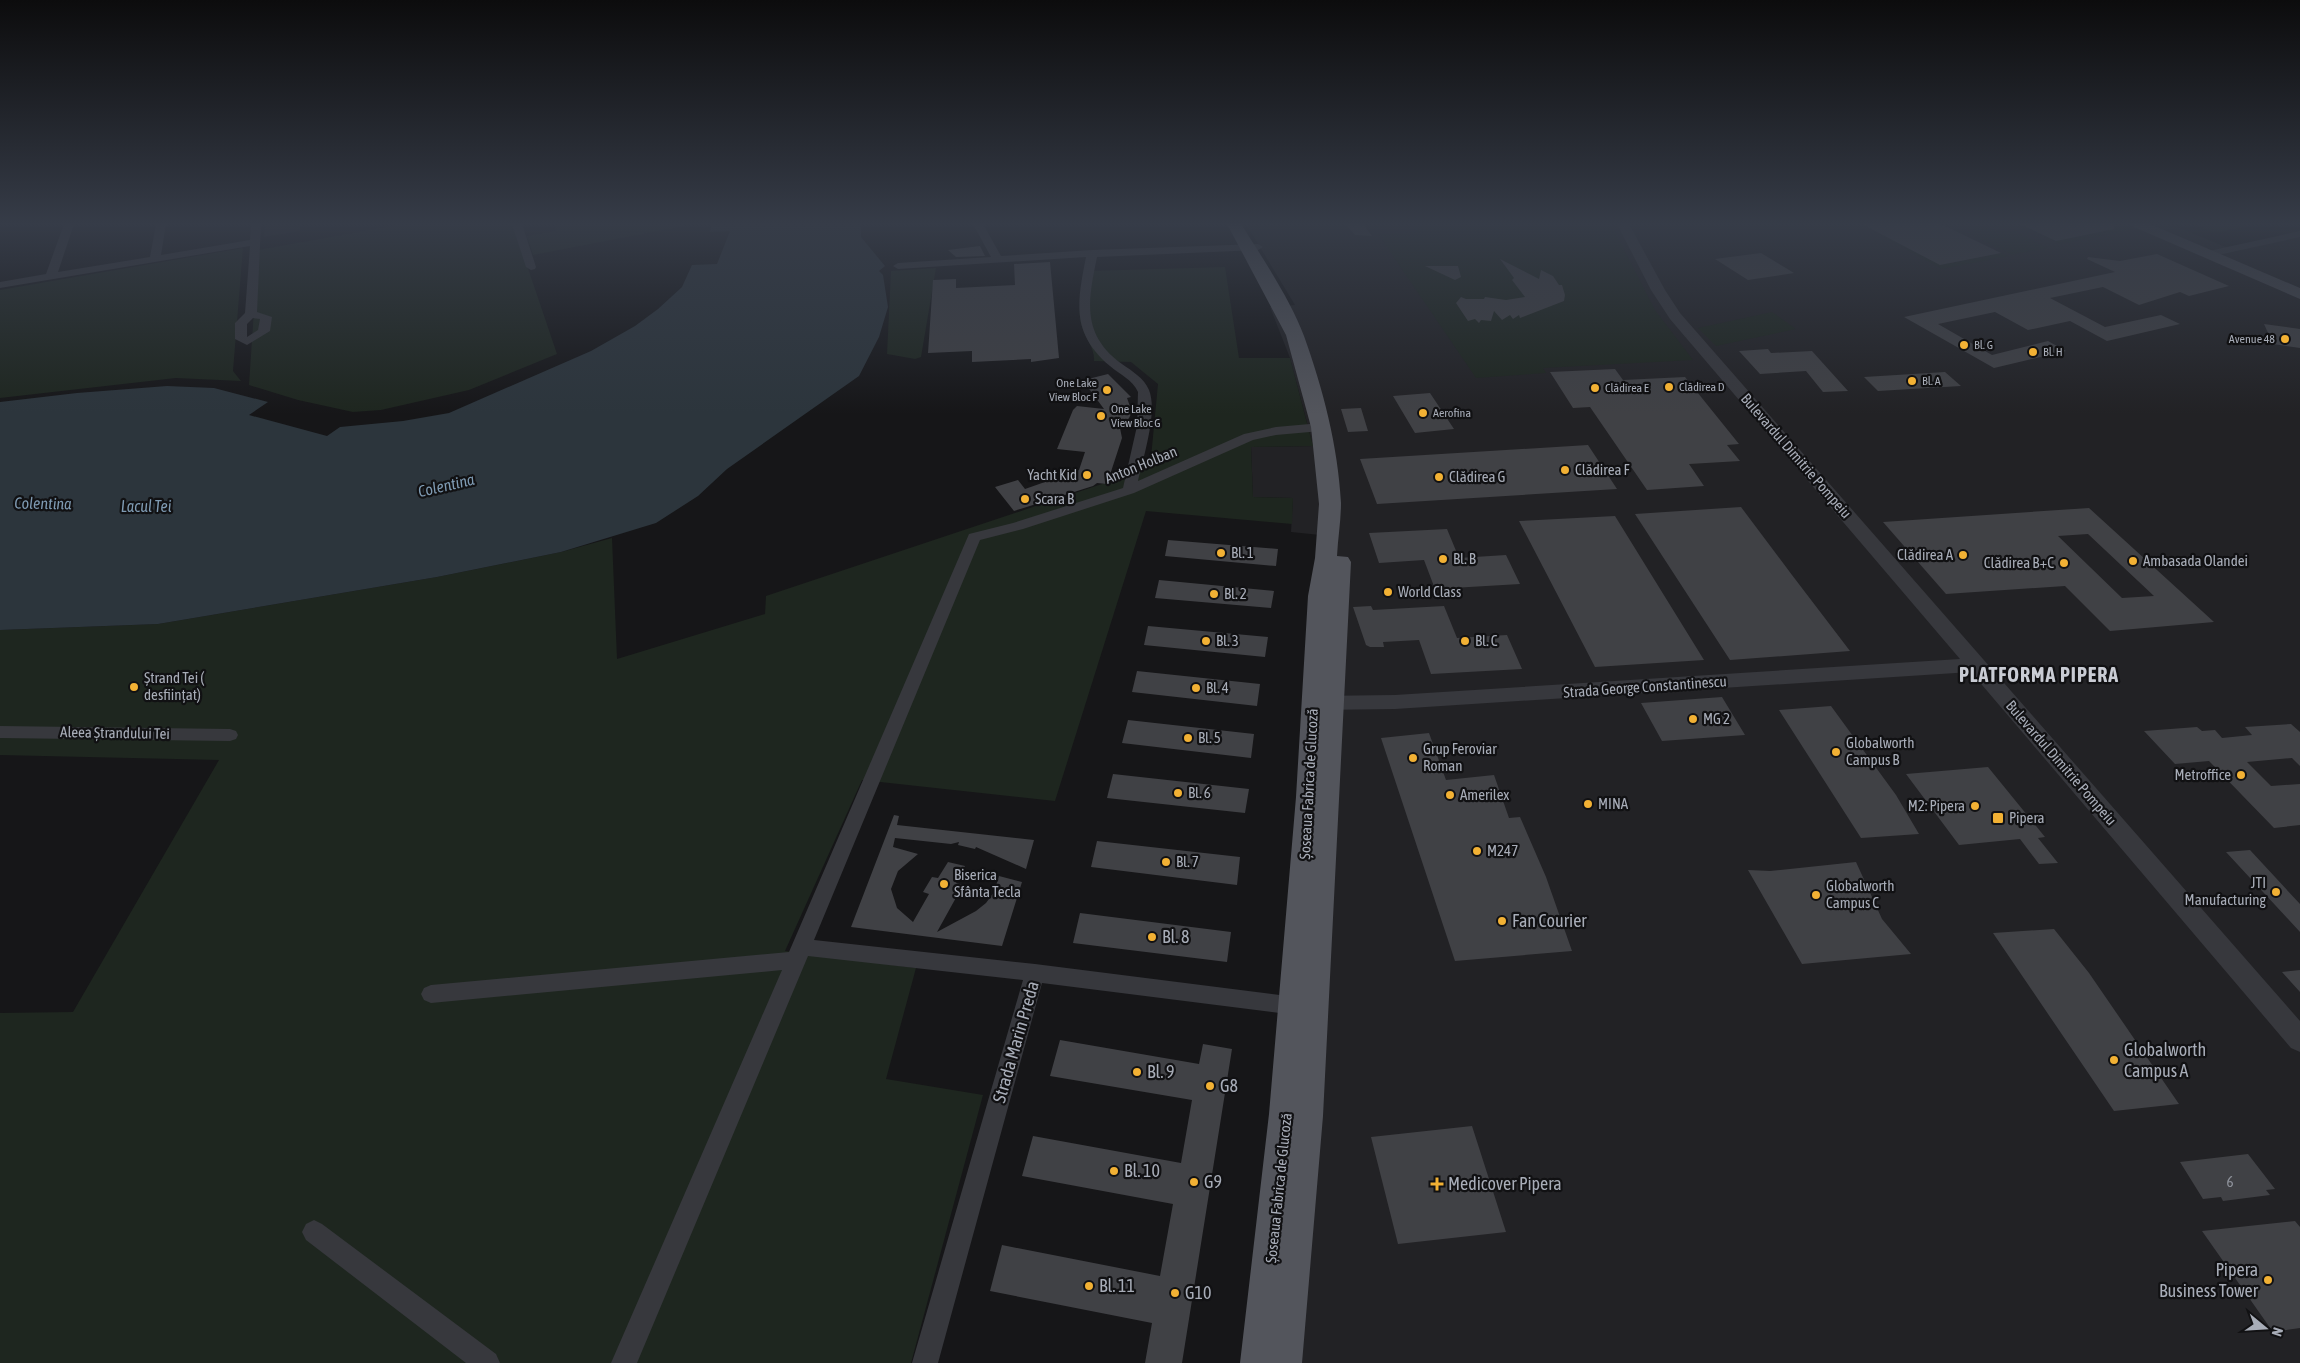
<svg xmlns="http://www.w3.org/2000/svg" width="2300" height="1363" viewBox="0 0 2300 1363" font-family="'Asap Condensed',sans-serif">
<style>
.built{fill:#222225}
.green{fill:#1e261f}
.water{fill:#2c353c}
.building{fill:#404145;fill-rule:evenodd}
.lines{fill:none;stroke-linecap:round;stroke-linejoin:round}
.minor{fill:#37383d;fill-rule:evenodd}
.tertiary{fill:#37383d;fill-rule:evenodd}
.secondary{fill:#45474d;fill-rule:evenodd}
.primary{fill:#53555c;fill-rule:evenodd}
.poi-dot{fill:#f2b134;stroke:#111113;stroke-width:2}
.labels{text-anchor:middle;stroke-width:4.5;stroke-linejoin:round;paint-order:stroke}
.far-poi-label{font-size:12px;fill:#a8adb8;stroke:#111113;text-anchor:start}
.street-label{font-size:15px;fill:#a8adb8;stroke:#111113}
.poi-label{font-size:15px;fill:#a8adb8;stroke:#111113;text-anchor:start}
.near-number-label{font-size:15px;fill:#8e929b}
.water-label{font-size:16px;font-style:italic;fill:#7f9bb3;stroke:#111113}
.near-poi-label{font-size:18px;fill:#a8adb8;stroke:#111113;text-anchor:start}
.near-street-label{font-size:18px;fill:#a8adb8;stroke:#111113}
.district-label{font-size:20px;font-weight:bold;letter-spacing:1px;fill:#c9ccd4;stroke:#111113}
</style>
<rect width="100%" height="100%" fill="#161618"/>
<!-- built -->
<path class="built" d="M 265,224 L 300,224 L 300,231 L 264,237 Z
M 1246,224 L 2170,224 L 2233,250 L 2300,236 L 2300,1363 L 1273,1363 L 1330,536 L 1291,532 L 1293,498 L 1253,497 L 1251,447 L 1313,446 L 1290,358 L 1270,307 L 1295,305 Z"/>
<!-- green -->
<path class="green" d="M 403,224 L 513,224 L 557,354 L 469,390 L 381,410 L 353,412 L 298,400 L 249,385 L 258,250 Z
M 554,224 L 694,224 L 533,255 L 527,236 L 556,231 Z
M 1411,224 L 1611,224 L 1655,310 L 1693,360 L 1543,368 L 1546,373 L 1476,378 L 1378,234 L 1417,232 Z
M 1980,224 L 1997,231 L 2014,231 L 2047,248 L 2012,255 L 1969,234 Z
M 2016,224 L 2056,241 L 2117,228 L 2108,224 L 2122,224 L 2134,229 L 2060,244 Z
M 2194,224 L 2231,224 L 2250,226 L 2215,233 Z
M 1863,226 L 1940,265 L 2001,253 L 2009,256 L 1942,269 Z
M 243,248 L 233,371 L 241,381 L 176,378 L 0,398 L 0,290 Z
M 1225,267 L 1239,358 L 1290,358 L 1313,446 L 1251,447 L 1253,497 L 1293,498 L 1292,524 L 1146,511 L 1055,801 L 862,780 L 785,951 L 916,968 L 886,1079 L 983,1095 L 911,1363 L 0,1363 L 0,1013 L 73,1012 L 219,760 L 0,755 L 0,630 L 158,624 L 437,577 L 561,552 L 612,538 L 617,659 L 765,614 L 766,596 L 1150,468 L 1158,384 L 1131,362 L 1094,361 C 1095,349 1086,339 1082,327 C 1076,308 1083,290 1087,271 Z
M 936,268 L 921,357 L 915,359 L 887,354 L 891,271 Z
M 1772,312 L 1796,329 L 1716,346 L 1698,328 Z"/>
<!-- water -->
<path class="water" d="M 712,224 L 861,224 L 861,237 L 885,266 L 879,271 L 883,275 L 888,307 L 879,337 L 859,376 L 727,469 L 698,496 L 656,523 L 561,552 L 437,577 L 158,624 L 0,630 L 0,402 L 77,393 L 167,386 L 214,388 L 268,402 L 249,415 L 327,436 L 340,427 L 403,421 L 449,413 L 591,351 L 635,326 L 658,309 L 682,287 L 692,265 L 717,264 L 730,231 L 710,232 Z"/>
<!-- building -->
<path class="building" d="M 1345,224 L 1363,224 L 1372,236 L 1355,235 Z
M 1862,224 L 1941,224 L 2001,253 L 1940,265 Z
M 2020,224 L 2114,224 L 2114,229 L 2056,241 Z
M 980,246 L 985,256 L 956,257 L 948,250 Z
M 1761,253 L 1794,273 L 1748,280 L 1715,259 Z
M 2157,254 L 2229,286 L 2189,296 L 2180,292 L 2139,305 L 2103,287 L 2050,298 L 2105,327 L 2161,315 L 2180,324 L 2107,341 L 2070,321 L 2028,330 L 1995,312 L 1938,324 L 1992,355 L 2048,341 L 2066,351 L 1994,368 L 1904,317 L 2115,272 L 2087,259 L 2088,257 L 2120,261 Z
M 1500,259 L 1539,279 L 1541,270 L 1553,276 L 1559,285 L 1562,285 L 1565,295 L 1564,301 L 1520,318 L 1519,315 L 1513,319 L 1510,315 L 1502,320 L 1494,311 L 1491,321 L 1481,320 L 1479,323 L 1475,319 L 1468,321 L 1456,303 L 1461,297 L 1466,299 L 1484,299 L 1485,297 L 1506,300 L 1525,297 L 1512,280 L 1514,278 Z
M 1050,262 L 1059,358 L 1031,362 L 1031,359 L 972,362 L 972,351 L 928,353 L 933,280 L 956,279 L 956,288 L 1015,285 L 1014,264 Z
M 1425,266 L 1458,266 L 1461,277 L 1455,280 Z
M 2264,324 L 2300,329 L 2300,348 L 2273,344 Z
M 1768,349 L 1771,353 L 1812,351 L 1848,391 L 1823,392 L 1806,371 L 1760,374 L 1739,351 Z
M 1615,369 L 1623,380 L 1685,377 L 1739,444 L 1727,445 L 1740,461 L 1689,464 L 1704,486 L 1647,490 L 1590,407 L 1573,408 L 1550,372 Z
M 1945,372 L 1961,386 L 1878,391 L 1864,377 Z
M 1108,374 L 1131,397 L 1127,398 L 1132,412 L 1126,424 L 1120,428 L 1122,438 L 1107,484 L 1097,483 L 1093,486 L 1014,511 L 995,487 L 1018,480 L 1025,489 L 1079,470 L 1085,452 L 1057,449 L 1073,410 L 1077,406 L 1104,409 L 1087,386 L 1093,385 L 1088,379 Z
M 1430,393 L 1454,429 L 1415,433 L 1393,396 Z
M 1361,408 L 1368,431 L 1348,432 L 1341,409 Z
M 1588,445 L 1617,489 L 1377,504 L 1360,459 Z
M 1741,507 L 1792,575 L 1850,651 L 1730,660 L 1635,514 Z
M 2089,508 L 2214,622 L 2110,631 L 2065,586 L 1946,594 L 1883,522 ZM 2088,534 L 2154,596 L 2122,598 L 2058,536 Z
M 1615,516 L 1704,660 L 1595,667 L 1519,521 Z
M 1447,529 L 1459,558 L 1506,555 L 1520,584 L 1435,589 L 1424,560 L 1379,563 L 1369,533 Z
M 1168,540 L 1278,549 L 1276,566 L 1165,556 Z
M 1159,580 L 1274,591 L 1271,608 L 1155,598 Z
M 1371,606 L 1373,610 L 1444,606 L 1457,638 L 1507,635 L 1522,669 L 1431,674 L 1419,640 L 1383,642 L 1384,647 L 1370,647 L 1366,645 L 1353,607 Z
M 1148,626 L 1268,637 L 1265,657 L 1144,645 Z
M 1137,671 L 1260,684 L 1257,706 L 1132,692 Z
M 1722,697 L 1745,735 L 1662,741 L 1641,703 Z
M 1831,706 L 1896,795 L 1919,834 L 1861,838 L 1779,710 Z
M 1128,720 L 1254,734 L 1251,758 L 1122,743 Z
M 2291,724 L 2300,732 L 2300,766 L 2292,758 L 2247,762 L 2271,786 L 2300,784 L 2300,825 L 2274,828 L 2209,761 L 2175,764 L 2144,731 L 2197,727 L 2202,731 L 2215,730 L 2222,738 L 2252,735 L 2245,727 Z
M 1429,733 L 1446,780 L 1494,775 L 1509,818 L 1520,817 L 1546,877 L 1572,951 L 1455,961 L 1381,738 Z
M 1988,767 L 2045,837 L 2038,838 L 2058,863 L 2039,864 L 2020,839 L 1959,845 L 1906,774 Z
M 1113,774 L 1249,789 L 1245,813 L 1107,798 Z
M 894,815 L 899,816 L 897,825 L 1034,840 L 1026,869 L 976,847 L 975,849 L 958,845 L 959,842 L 951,844 L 895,838 L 893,847 L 918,854 L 898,871 L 891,889 L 897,908 L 913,922 L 929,894 L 923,892 L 932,877 L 938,878 L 948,862 L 965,866 L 956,883 L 963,885 L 937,932 L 976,911 L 986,903 L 994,892 L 999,876 L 1022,882 L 1002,946 L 851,927 Z
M 1097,841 L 1240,857 L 1237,885 L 1091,867 Z
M 2250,850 L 2300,904 L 2300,932 L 2226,852 Z
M 1856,862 L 1882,919 L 1911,954 L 1802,964 L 1748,870 L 1770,871 Z
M 1080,913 L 1231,932 L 1227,962 L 1073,943 Z
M 2054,929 L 2089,973 L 2179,1104 L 2114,1111 L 1993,933 Z
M 2300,970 L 2300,992 L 2282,972 Z
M 1060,1040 L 1199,1064 L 1203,1044 L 1232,1049 L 1182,1363 L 1145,1363 L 1152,1323 L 990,1291 L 1002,1245 L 1160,1276 L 1173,1204 L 1022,1176 L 1033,1136 L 1181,1163 L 1192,1100 L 1050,1076 Z
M 1472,1126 L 1506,1232 L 1398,1244 L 1371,1137 Z
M 2248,1154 L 2275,1189 L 2266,1190 L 2270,1195 L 2223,1201 L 2221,1197 L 2203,1199 L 2180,1162 Z
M 2295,1221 L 2300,1227 L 2300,1328 L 2273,1332 L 2202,1231 Z"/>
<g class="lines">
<!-- minor -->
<path class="minor" d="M 64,224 L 74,224 L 58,272 L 150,257 L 156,224 L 166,224 L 161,255 L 250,240 L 251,224 L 261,224 L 257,312 L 272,317 L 270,331 L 247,345 L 235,339 L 235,323 L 245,313 L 250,246 L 0,288 L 0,282 L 46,274 ZM 253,318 L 260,319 L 258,330 L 247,337 L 247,324 Z
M 512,224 L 522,224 L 536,267 L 535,269 L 531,270 L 526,267 Z
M 973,224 L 983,224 L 1001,256 L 1092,250 L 1258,244 L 1263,247 L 1258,250 L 1097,257 C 1088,301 1081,334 1122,364 C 1132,371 1144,378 1149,390 C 1158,412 1143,458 1138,481 L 1244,434 L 1276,427 L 1321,423 L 1327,427 L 1321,431 L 1276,435 L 1253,440 L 1134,493 L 1023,529 L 980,540 L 814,940 L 1035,964 L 1295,997 L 1302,1000 L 1305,1006 L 1302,1012 L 1295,1015 L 1042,983 L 938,1363 L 912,1363 L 1023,980 L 808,956 L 637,1363 L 611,1363 L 782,970 L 431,1003 L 424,1000 L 421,994 L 424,988 L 431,985 L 789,952 L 969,534 L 1013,523 L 1123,488 L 1137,426 L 1138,392 C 1133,380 1119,374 1110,366 C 1071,333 1077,303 1086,257 L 898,269 L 893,266 L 898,263 L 991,257 Z
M 2300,231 L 2300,237 L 2209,257 L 2204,254 L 2209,251 Z
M 0,726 L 230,729 L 236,731 L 238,735 L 236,739 L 230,741 L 0,738 Z
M 314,1220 L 322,1224 L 496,1354 L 500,1363 L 466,1363 L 306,1240 L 302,1232 L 306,1224 Z"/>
<!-- tertiary -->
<path class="tertiary" d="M 1617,224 L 1629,224 L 1665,290 L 1680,313 L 2300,1021 L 2300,1052 L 2291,1048 L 1971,672 L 1395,709 L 1317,710 L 1310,708 L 1307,703 L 1310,698 L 1317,696 L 1395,695 L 1960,659 L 1670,319 L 1651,290 Z"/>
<!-- secondary -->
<path class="secondary" d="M 2132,224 L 2150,224 L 2300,288 L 2300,299 L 2134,227 Z"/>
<!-- primary -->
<path class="primary" d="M 1227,224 L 1241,224 C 1262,257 1291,301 1304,336 C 1323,389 1338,446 1341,503 C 1341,520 1338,538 1337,556 L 1348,557 L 1351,562 L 1323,1116 L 1302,1363 L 1240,1363 L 1269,1114 L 1296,797 L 1308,596 L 1315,558 L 1319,504 L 1311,427 L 1286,335 Z"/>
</g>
<!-- sky -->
<linearGradient id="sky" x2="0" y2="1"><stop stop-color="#0c0c0d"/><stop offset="0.54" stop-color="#363c48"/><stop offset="1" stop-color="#363c48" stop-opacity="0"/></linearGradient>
<rect width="2300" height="414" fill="url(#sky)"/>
<!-- markers -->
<g class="poi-dot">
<circle cx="2285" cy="339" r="5"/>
<circle cx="1964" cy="345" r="5"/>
<circle cx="2033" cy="352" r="5"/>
<circle cx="1912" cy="381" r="5"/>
<circle cx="1669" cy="387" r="5"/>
<circle cx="1595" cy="388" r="5"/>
<circle cx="1107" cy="390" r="5"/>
<circle cx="1423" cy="413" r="5"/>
<circle cx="1101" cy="416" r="5"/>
<circle cx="1565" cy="470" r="5"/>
<circle cx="1087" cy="475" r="5"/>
<circle cx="1439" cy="477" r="5"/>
<circle cx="1025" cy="499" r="5"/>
<circle cx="1221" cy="553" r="5"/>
<circle cx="1963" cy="555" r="5"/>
<circle cx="1443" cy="559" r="5"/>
<circle cx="2133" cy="561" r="5"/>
<circle cx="2064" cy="563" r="5"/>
<circle cx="1388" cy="592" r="5"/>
<circle cx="1214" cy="594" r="5"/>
<circle cx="1206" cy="641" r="5"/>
<circle cx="1465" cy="641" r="5"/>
<circle cx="134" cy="687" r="5"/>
<circle cx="1196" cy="688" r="5"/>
<circle cx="1693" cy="719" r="5"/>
<circle cx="1188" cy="738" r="5"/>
<circle cx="1836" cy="752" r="5"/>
<circle cx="1413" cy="758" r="5"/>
<circle cx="2241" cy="775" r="5"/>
<circle cx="1178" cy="793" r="5"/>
<circle cx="1450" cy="795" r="5"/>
<circle cx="1588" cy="804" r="5"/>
<circle cx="1975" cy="806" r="5"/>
<rect x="1992" y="812" width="12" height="12" rx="2.5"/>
<circle cx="1477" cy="851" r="5"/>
<circle cx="1166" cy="862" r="5"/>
<circle cx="944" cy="884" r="5"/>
<circle cx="2276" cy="892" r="5"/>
<circle cx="1816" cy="895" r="5"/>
<circle cx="1502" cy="921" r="5"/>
<circle cx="1152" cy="937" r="5"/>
<circle cx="2114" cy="1060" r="5"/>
<circle cx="1137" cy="1072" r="5"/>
<circle cx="1210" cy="1086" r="5"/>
<circle cx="1114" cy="1171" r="5"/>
<circle cx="1194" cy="1182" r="5"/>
<path d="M1434.5 1176.5h5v5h5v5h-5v5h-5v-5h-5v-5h5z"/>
<circle cx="2268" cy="1280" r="5"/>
<circle cx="1089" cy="1286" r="5"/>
<circle cx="1175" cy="1293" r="5"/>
</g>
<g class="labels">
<!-- far-poi labels -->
<g class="far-poi-label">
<text x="2275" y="343" text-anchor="end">Avenue 48</text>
<text x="1974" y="349">Bl. G</text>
<text x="2043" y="356">Bl. H</text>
<text x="1922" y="385">Bl. A</text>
<text x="1097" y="387" text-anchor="end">One Lake<tspan x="1097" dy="14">View Bloc F</tspan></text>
<text x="1679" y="391">Clădirea D</text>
<text x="1605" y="392">Clădirea E</text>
<text x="1111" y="413">One Lake<tspan x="1111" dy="14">View Bloc G</tspan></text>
<text x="1433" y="417">Aerofina</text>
</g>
<!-- street labels -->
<g class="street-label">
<text transform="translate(1796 456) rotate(49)" y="5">Bulevardul Dimitrie Pompeiu</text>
<text transform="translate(1141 465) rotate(-22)" y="5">Anton Holban</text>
<text transform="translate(1645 687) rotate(-4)" y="5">Strada George Constantinescu</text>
<text transform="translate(115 733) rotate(1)" y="5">Aleea Ștrandului Tei</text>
<text transform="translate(2061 763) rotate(49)" y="5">Bulevardul Dimitrie Pompeiu</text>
<text transform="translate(1309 784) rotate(-87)" y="5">Șoseaua Fabrica de Glucoză</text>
<text transform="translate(1279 1188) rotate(-84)" y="5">Șoseaua Fabrica de Glucoză</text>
</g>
<!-- poi labels -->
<g class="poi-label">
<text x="1575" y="475">Clădirea F</text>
<text x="1077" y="480" text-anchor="end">Yacht Kid</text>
<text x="1449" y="482">Clădirea G</text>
<text x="1035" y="504">Scara B</text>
<text x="1231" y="558">Bl. 1</text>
<text x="1953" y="560" text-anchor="end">Clădirea A</text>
<text x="1453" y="564">Bl. B</text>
<text x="2143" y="566">Ambasada Olandei</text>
<text x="2054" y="568" text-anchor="end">Clădirea B+C</text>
<text x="1398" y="597">World Class</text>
<text x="1224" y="599">Bl. 2</text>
<text x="1216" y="646">Bl. 3</text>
<text x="1475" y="646">Bl. C</text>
<text x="144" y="683">Ștrand Tei (<tspan x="144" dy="17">desființat)</tspan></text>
<text x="1206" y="693">Bl. 4</text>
<text x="1703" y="724">MG 2</text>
<text x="1198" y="743">Bl. 5</text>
<text x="1846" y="748">Globalworth<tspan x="1846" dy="17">Campus B</tspan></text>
<text x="1423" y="754">Grup Feroviar<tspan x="1423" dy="17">Roman</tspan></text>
<text x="2231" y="780" text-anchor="end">Metroffice</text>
<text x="1188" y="798">Bl. 6</text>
<text x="1460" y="800">Amerilex</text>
<text x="1598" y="809">MINA</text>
<text x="1965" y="811" text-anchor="end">M2: Pipera</text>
<text x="2009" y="823">Pipera</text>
<text x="1487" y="856">M247</text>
<text x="1176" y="867">Bl. 7</text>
<text x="954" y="880">Biserica<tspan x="954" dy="17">Sfânta Tecla</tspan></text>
<text x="2266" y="888" text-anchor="end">JTI<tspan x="2266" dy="17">Manufacturing</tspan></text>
<text x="1826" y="891">Globalworth<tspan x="1826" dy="17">Campus C</tspan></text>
</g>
<!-- near-number labels -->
<g class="near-number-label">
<text x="2230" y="1187">6</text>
</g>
<!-- water labels -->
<g class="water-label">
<text transform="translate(446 485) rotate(-13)" y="6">Colentina</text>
<text transform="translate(43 503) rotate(1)" y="6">Colentina</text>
<text x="146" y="512">Lacul Tei</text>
</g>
<!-- near-poi labels -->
<g class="near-poi-label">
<text x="1512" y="927">Fan Courier</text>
<text x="1162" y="943">Bl. 8</text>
<text x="2124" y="1056">Globalworth<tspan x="2124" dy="21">Campus A</tspan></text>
<text x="1147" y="1078">Bl. 9</text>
<text x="1220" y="1092">G8</text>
<text x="1124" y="1177">Bl. 10</text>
<text x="1204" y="1188">G9</text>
<text x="1448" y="1190">Medicover Pipera</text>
<text x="2258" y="1276" text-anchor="end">Pipera<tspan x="2258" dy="21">Business Tower</tspan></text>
<text x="1099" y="1292">Bl. 11</text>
<text x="1185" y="1299">G10</text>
</g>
<!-- near-street labels -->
<g class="near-street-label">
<text transform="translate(1016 1042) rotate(-74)" y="6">Strada Marin Preda</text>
</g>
<!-- district labels -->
<g class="district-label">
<text x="2039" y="682">PLATFORMA PIPERA</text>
</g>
</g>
<!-- north arrow -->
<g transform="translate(2265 1328) rotate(108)" stroke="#111113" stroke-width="4" paint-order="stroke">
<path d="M0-4L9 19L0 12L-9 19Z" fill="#a8adb8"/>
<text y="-8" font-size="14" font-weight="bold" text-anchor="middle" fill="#a8adb8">N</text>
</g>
</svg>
